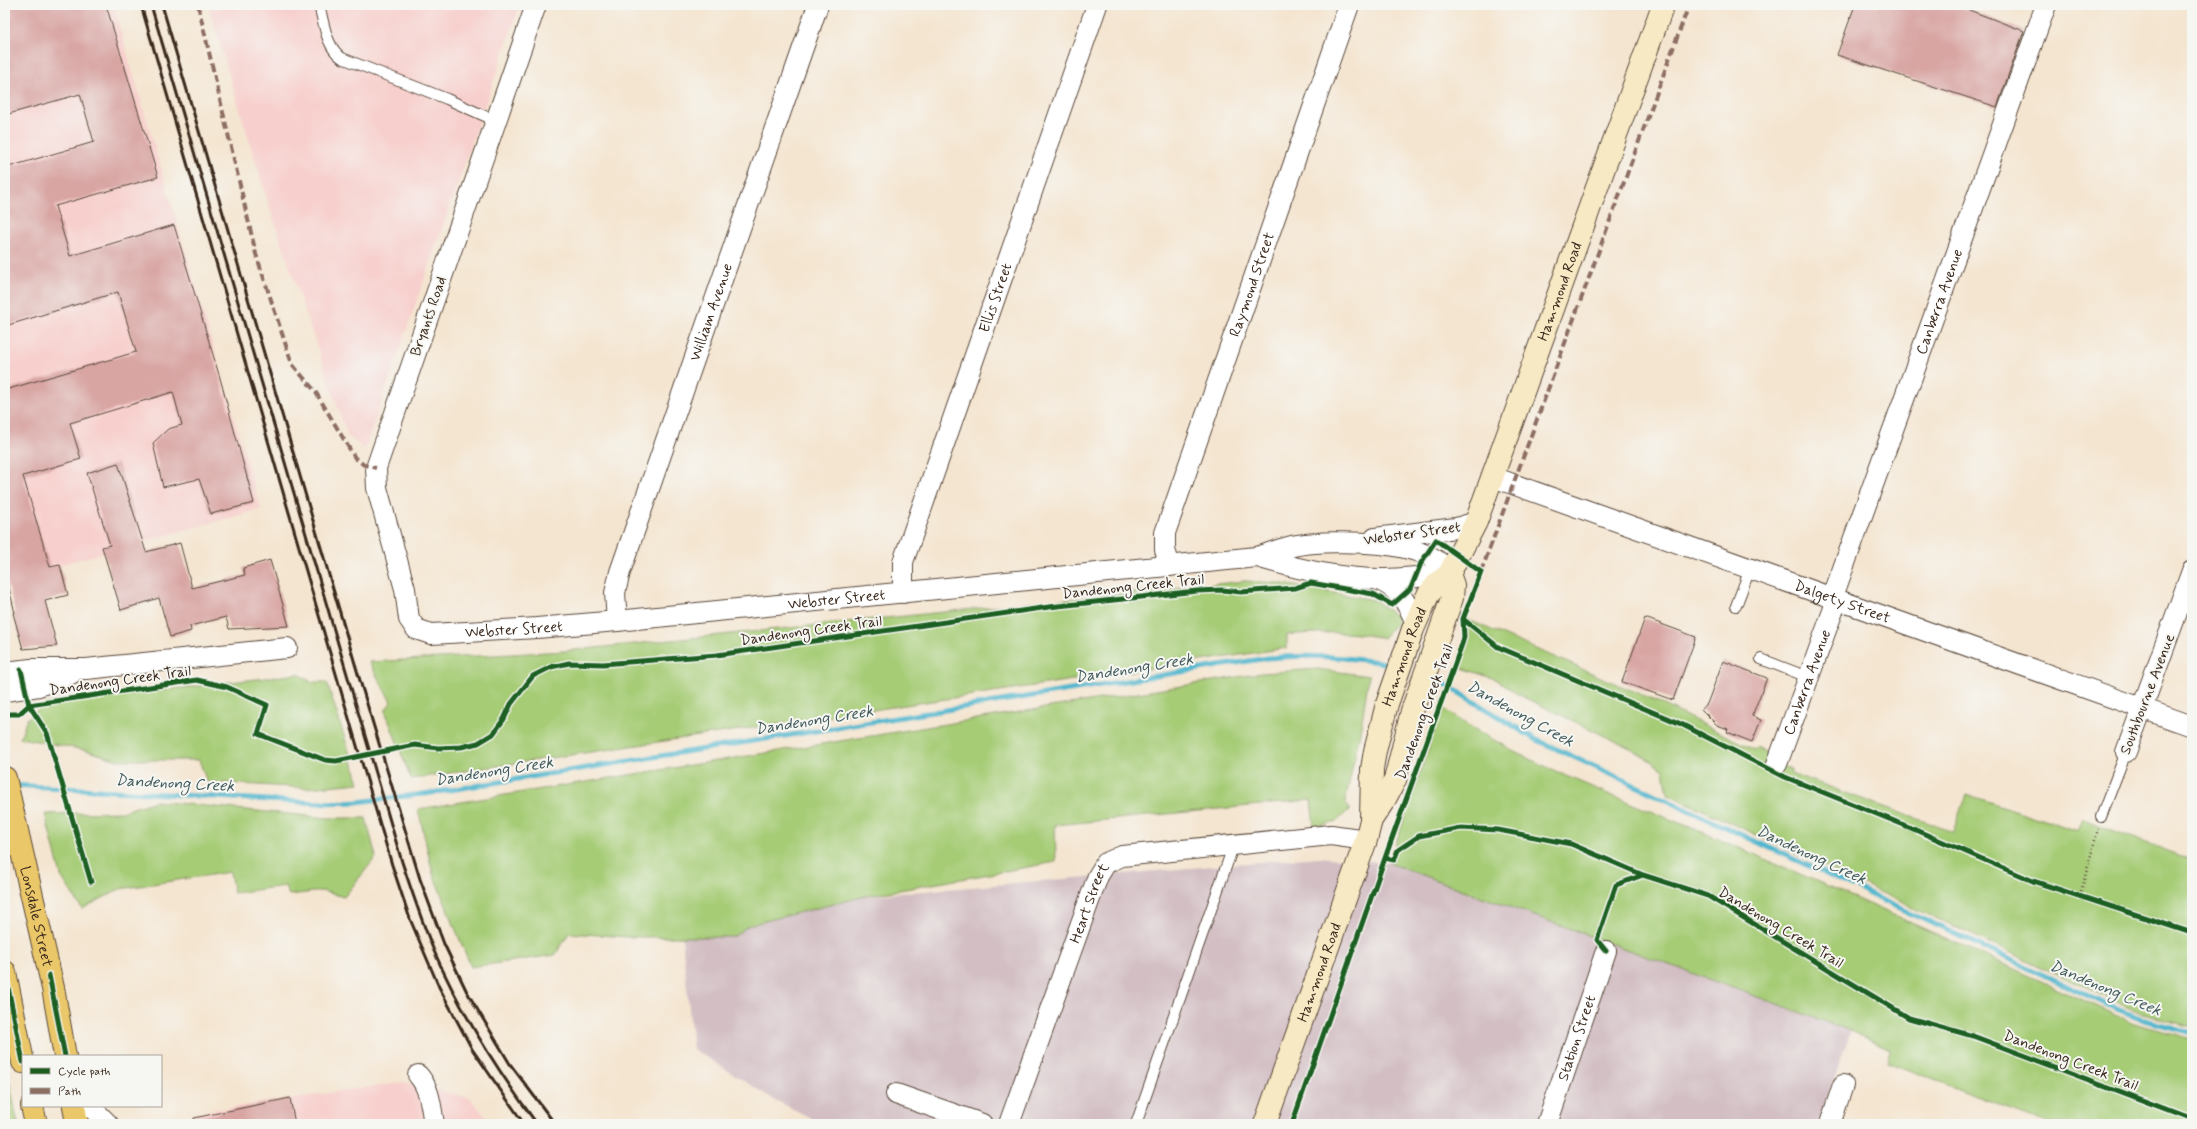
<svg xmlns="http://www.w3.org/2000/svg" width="2197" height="1129" viewBox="0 0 2197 1129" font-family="Mynerve,sans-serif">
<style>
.built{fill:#f7d0cd}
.industrial{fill:#d2bec3}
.green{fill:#a6cc76;stroke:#707b4a}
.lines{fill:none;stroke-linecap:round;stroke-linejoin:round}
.stream{stroke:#50b6ce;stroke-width:5}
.building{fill:#d8a5a3}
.lane-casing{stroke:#574639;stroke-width:12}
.street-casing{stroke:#574639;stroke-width:22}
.secondary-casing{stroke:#574639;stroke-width:24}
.highway-casing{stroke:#574639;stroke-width:24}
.path{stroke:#574639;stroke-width:2.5;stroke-dasharray:1 3;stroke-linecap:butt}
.lane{stroke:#fff;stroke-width:10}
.street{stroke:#fff;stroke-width:20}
.secondary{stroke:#f7e9c3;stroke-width:22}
.highway{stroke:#eac769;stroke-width:22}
.rail{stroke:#3b2a1e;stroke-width:3}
.quiet{stroke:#8d6e63;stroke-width:4;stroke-dasharray:8 4;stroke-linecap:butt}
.cycleway-casing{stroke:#f6f6f2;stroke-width:8}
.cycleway{stroke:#1b5e20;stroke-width:5}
.labels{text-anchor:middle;stroke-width:4;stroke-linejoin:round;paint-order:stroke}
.street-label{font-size:15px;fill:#3b2a1e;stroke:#f6f6f2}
.water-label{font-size:16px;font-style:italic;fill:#425b5c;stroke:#f6f6f2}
</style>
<rect width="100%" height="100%" fill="#f6f6f2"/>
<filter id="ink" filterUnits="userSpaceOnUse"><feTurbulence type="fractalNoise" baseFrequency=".025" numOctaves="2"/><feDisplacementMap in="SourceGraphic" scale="8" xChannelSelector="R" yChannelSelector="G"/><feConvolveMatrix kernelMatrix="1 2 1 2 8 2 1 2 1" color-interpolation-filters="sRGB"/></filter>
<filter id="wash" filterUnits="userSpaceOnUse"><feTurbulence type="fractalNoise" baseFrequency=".012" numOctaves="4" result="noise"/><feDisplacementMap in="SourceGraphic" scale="16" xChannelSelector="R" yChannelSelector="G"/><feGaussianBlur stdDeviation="0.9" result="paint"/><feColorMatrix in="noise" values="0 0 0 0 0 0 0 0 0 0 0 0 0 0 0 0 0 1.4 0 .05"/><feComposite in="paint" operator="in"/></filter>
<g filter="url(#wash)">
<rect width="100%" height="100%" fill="#f4e5d0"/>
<!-- built -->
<path class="built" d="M 5,5 L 113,5 L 261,509 L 5,580 Z
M 208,5 L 520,5 L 365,449 L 348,437 L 270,209 Z
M 404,1082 L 470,1098 L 492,1124 L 166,1124 L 207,1111 Z"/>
<!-- industrial -->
<path class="industrial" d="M 1318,857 L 1389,863 L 1851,1031 L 1818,1124 L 823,1124 L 773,1099 L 693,1049 L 682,937 L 733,937 L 749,925 L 866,896 Z"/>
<!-- green -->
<path class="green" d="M 1245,581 L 1277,583 L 1375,600 L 1397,617 L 1397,623 L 1383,638 C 1351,631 1320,632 1287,635 L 1287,648 L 411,779 L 385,711 L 391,702 L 369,662 L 565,651 Z
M 1466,619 L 1654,700 L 1755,750 L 1757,747 L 1774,757 L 1772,762 L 1791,769 L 1791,773 L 1953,832 L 1966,794 L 2078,831 L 2083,819 L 2192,860 L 2192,1027 L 2143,1014 L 1668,794 L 1664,770 L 1634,750 L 1519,695 L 1495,679 L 1459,667 L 1469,638 Z
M 1317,669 L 1369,676 L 1360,733 L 1345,802 L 1350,809 L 1336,822 L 1314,827 L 1311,800 L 1055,825 L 1056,862 L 866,896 L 749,925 L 733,937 L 628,937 L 569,933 L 555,955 L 471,967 L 433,874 L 418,809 L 1262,673 Z
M 299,674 L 311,682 L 327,682 L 359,783 L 308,788 L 207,782 L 199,760 L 118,760 L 85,750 L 20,738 L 27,719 L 45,704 Z
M 1442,708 C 1529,768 1632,802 1728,843 C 1864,901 1999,962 2134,1023 L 2192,1039 L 2192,1124 L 2050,1124 L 1887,1062 L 1890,1049 L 1851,1031 L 1389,863 Z
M 155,801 L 329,818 L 366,818 L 376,857 L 344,897 L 322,891 L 289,895 L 285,886 L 234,893 L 230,872 L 120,889 L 82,909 L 61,876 L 45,814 L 121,812 Z
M 5,1061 L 18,1124 L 5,1124 Z"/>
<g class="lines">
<!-- stream -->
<path class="stream" d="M 1430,675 L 1535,739 L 2108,1005 L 2145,1020 L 2192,1033
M 12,785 L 318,803 L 357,802 L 431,793 L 1268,658 C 1311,654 1353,657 1395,665"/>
</g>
<g id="blocks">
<!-- building -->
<path class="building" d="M 5,5 L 106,5 L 158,177 L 55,206 L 70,256 L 174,225 L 220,378 L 254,503 L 211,514 L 199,479 L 163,487 L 153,443 L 168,429 L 182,425 L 173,392 L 70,423 L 81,459 L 23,476 L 50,567 L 60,565 L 68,595 L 45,601 L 57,646 L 23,649 L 13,613 L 15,613 L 5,572 L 5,390 L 136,352 L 118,292 L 5,326 L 5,168 L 94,142 L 80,94 L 5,115 Z
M 1855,5 L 1956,5 L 2024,31 L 1997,107 L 1837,55 Z
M 118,463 L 146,552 L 180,543 L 192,588 L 245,575 L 243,568 L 270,560 L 289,626 L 229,629 L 226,617 L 190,626 L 191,631 L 170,637 L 159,598 L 121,610 L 102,547 L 110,545 L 87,473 Z
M 1645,618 L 1696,637 L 1673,700 L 1622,682 Z
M 1723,661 L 1767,678 L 1752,716 L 1761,720 L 1752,742 L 1727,732 L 1728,729 L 1717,725 L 1701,709 L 1707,704 Z
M 290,1098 L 295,1124 L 194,1124 L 194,1118 Z"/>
</g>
</g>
<g filter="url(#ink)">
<use href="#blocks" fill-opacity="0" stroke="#574639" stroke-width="1"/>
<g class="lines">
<!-- lane casing -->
<g class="lane-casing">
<path id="lane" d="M 319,5 C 324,23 326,47 342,58 L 447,99 L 496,121
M 1736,606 L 1750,569
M 1761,659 L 1808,677
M 2101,817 L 2126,752
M 1136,1124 L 1234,844"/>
</g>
<!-- street casing -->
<g class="street-casing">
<g id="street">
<path id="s1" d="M 536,5 L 376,468 L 377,488 L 405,589 L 409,619 L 416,629 L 431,634 L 537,628 L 617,621 L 1257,557 C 1270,553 1284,547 1298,545 C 1332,540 1433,538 1449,574 C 1427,576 1404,579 1381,579 C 1339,579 1297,569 1257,557"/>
<path id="s2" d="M 1493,477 L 2192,726"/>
<path d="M 1375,538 L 1456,528 L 1476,522"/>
<path id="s3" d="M 1170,566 L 1165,550 L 1165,533 L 1349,5"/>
<path d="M 1376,579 C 1398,587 1407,602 1416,623"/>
<path id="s4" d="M 903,593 L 903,562 L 1097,5"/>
<path id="s5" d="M 1832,599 L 2046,5"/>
<path id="s6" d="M 617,621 L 615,593 L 620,572 L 818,5"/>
<path d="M 5,672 L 31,669 L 86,669 L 287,648"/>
<path d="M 5,691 L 39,686 L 71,674"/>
<path d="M 2126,752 L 2192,571"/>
<path id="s7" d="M 1777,764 L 1837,600"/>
<path d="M 418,1075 C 430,1088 431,1107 434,1124"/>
<path d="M 896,1094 L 982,1124"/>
<path d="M 90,1106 L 108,1124"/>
<path id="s8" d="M 1009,1124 L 1098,876 L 1106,863 L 1122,856 L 1331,835 L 1366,840"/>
<path id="s9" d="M 1547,1124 L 1606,951"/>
<path d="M 1830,1124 L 1843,1085"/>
</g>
</g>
<!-- secondary casing -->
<g class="secondary-casing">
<g id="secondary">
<path d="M 1371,820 L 1385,799 L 1395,780 L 1412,711 L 1452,598 L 1453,585 L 1449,574"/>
<path id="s10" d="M 1265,1124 L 1366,840 L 1371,820 L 1372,769 L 1375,751 L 1387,704 L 1413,629 L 1428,595 L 1438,583 L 1449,574 L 1476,522 L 1663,5"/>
</g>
</g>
<!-- highway casing -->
<g class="highway-casing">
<g id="highway">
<path id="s11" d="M 5,778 L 53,988 L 65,1056"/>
<path d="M 5,972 L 23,1062"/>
<path d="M 32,1106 L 36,1124"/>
<path d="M 74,1106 L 77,1124"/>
</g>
</g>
<!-- path -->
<path class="path" d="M 2080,895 L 2098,829"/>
<!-- lane -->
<use href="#lane" class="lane"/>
<!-- street -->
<use href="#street" class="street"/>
<!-- secondary -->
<use href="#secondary" class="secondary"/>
<!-- highway -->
<use href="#highway" class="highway"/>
<!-- rail -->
<path class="rail" d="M 141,5 L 355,739 L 392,865 L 410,919 L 439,987 L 472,1049 L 524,1124
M 151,5 L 402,862 C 412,892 422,922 434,951 C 461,1013 497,1070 537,1124
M 162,5 L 358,674 L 420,879 L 444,944 L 467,992 L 510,1064 L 555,1124"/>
<!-- quiet -->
<path class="quiet" d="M 198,5 L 256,254 L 292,364 L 315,391 L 355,458 L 364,465 L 376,468
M 1481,572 L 1689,5"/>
<!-- cycleway casing -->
<g class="cycleway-casing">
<path id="cycleway" d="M 1463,619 L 1498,647 L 1681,724 L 1785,777 L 1904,825 L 2033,881 L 2192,933
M 21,670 L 29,705 L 47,733 L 91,882
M 5,714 L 19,714 L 29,705 L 197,680 L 227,687 L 267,705 L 258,734 L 325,760 L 336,761 L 415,745 L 438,748 L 461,747 L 478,743 L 493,734 L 504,719 L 511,704 L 533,676 L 551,667 L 569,663 L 603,664 L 717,655 L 1049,607 L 1197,591 L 1222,590 L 1241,592 L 1295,588 L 1311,583 L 1373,594 L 1392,605 L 1411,588 L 1421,563 L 1436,540 L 1481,572 L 1463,619 L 1464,637 L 1462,644 L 1385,858 L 1394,860 L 1398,850 L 1419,836 L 1461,828 L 1498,830 L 1571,844 L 1643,875 L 1708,896 L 1909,1018 L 1973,1036 L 2192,1119
M 1606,951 L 1597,940 L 1616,885 L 1643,875
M 5,972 L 23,1062
M 49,975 L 65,1056
M 1292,1124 L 1385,858"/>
</g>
<!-- cycleway -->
<use href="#cycleway" class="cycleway"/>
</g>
</g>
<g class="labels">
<!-- street labels -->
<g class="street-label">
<text dy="5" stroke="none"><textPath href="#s3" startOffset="297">Raymond Street</textPath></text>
<text dy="5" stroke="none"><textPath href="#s10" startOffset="890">Hammond Road</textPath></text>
<text dy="5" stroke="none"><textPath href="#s4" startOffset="311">Ellis Street</textPath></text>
<text dy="5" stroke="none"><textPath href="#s5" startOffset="316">Canberra Avenue</textPath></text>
<text dy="5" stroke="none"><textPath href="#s6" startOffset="325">William Avenue</textPath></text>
<text transform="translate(428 316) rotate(-71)" y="5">Bryants Road</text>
<text transform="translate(1412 533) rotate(-8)" y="5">Webster Street</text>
<text transform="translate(1133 586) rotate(-6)" y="5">Dandenong Creek Trail</text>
<text dy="5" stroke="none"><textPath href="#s1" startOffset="1080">Webster Street</textPath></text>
<text dy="5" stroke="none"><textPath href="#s2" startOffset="371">Dalgety Street</textPath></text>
<text dy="5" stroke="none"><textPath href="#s1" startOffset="756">Webster Street</textPath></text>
<text transform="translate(811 630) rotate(-8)" y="5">Dandenong Creek Trail</text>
<text dy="5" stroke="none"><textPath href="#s10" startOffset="490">Hammond Road</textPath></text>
<text transform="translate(120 680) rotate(-8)" y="5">Dandenong Creek Trail</text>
<text dy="5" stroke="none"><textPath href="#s7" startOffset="87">Canberra Avenue</textPath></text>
<text transform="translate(2147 694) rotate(-69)" y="5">Southbourne Avenue</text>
<text transform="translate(1424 712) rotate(-70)" y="5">Dandenong Creek Trail</text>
<text dy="5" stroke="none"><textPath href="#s8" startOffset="235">Heart Street</textPath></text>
<text dy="5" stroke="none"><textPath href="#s11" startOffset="142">Lonsdale Street</textPath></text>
<text transform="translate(1781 927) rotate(31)" y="5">Dandenong Creek Trail</text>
<text dy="5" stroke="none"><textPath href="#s10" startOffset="161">Hammond Road</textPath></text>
<text dy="5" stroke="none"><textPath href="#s9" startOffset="91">Station Street</textPath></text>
<text transform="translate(2071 1060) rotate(21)" y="5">Dandenong Creek Trail</text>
</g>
<!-- water labels -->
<g class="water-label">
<text transform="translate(1134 667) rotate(-9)" y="6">Dandenong Creek</text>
<text transform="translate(1521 713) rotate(29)" y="6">Dandenong Creek</text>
<text transform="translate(814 719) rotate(-9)" y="6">Dandenong Creek</text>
<text transform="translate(494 770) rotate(-9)" y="6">Dandenong Creek</text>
<text transform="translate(175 782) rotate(3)" y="6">Dandenong Creek</text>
<text transform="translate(1812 854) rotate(25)" y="6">Dandenong Creek</text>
<text transform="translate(2106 987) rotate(23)" y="6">Dandenong Creek</text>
</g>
</g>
<!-- margin -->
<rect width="2197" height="1129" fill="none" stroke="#f6f6f2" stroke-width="20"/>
<!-- legend -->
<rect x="22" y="1055" width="140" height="52" fill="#f6f6f2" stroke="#aba49d"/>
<rect x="30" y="1068" width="20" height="6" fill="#1b5e20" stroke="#aba49d"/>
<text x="58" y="1075" font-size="12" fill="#3b2a1e">Cycle path</text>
<rect x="30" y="1088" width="20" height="6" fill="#8d6e63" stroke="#aba49d"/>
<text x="58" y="1095" font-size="12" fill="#3b2a1e">Path</text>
</svg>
